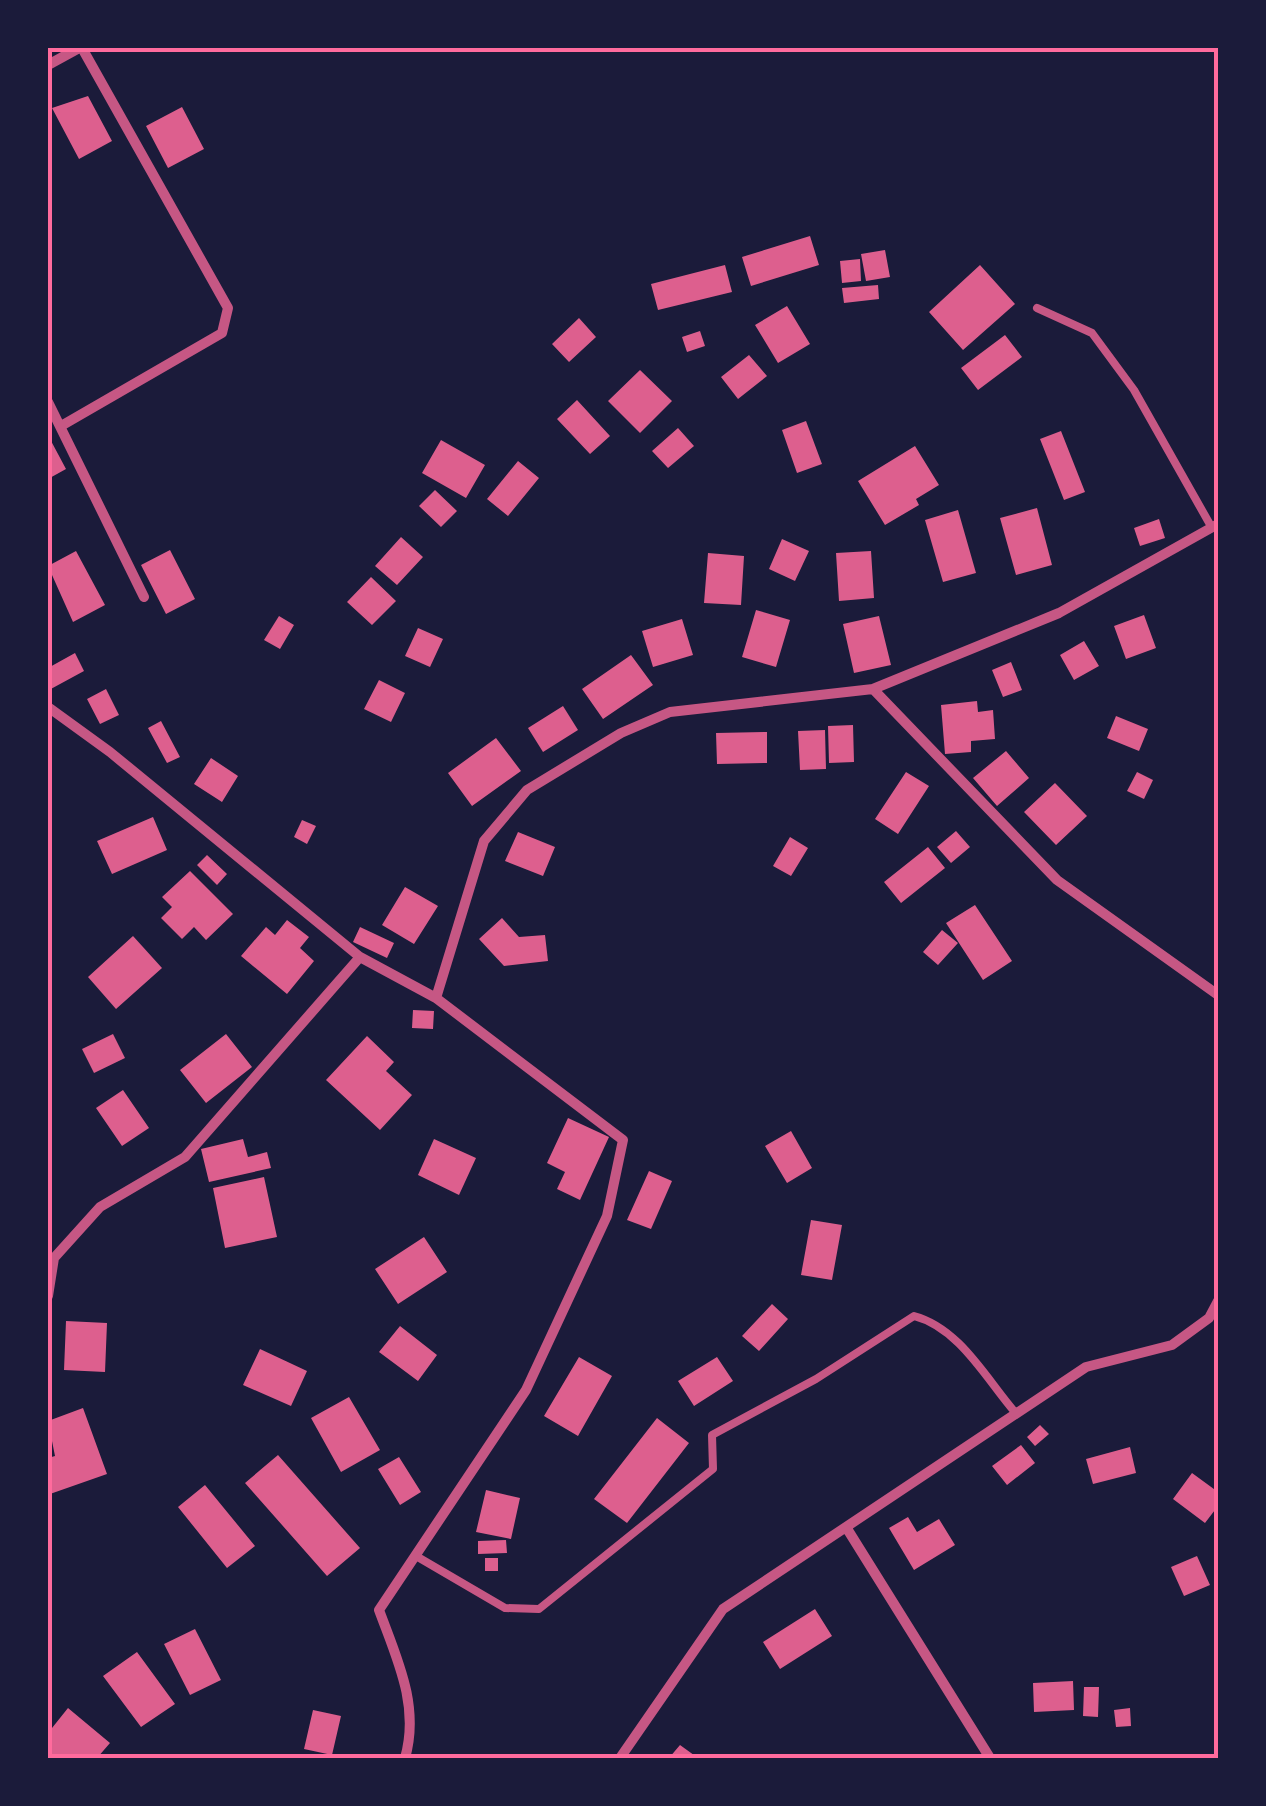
<svg xmlns="http://www.w3.org/2000/svg" width="1266" height="1806" viewBox="0 0 1266 1806" font-family="'Zilla Slab',serif">
<style>
.building{fill:#dd5f8e}
.lines{fill:none;stroke-linecap:round;stroke-linejoin:round}
.service{stroke:#c65784;stroke-width:8}
.minor{stroke:#c65784;stroke-width:10}
.neatline{fill:none;stroke:#ff6b9d;stroke-width:4}
</style>
<rect width="100%" height="100%" fill="#1b1b3a"/>
<!-- building -->
<path class="building" d="M 88,96 L 112,141 L 79,159 L 52,108 Z
M 182,107 L 204,149 L 168,168 L 146,126 Z
M 810,236 L 819,265 L 751,286 L 742,257 Z
M 885,250 L 890,277 L 866,281 L 861,254 Z
M 860,259 L 861,281 L 842,283 L 840,261 Z
M 725,265 L 732,292 L 658,310 L 651,284 Z
M 980,265 L 1015,304 L 963,350 L 929,312 Z
M 878,285 L 879,299 L 844,303 L 842,288 Z
M 787,306 L 810,344 L 778,363 L 755,325 Z
M 579,318 L 596,337 L 569,362 L 552,344 Z
M 700,331 L 705,346 L 687,352 L 682,337 Z
M 1005,335 L 1022,357 L 978,390 L 961,368 Z
M 749,355 L 767,376 L 738,399 L 721,377 Z
M 640,370 L 672,401 L 640,433 L 608,401 Z
M 577,400 L 610,436 L 590,454 L 557,419 Z
M 806,421 L 822,464 L 797,473 L 782,430 Z
M 678,428 L 694,446 L 668,468 L 652,451 Z
M 1061,431 L 1085,492 L 1064,500 L 1040,439 Z
M 50,439 L 66,469 L 48,479 L 48,440 Z
M 441,440 L 485,465 L 466,498 L 422,473 Z
M 915,446 L 939,485 L 916,499 L 919,505 L 885,525 L 858,481 Z
M 518,461 L 539,478 L 508,516 L 487,499 Z
M 435,490 L 457,511 L 441,527 L 419,506 Z
M 1037,508 L 1052,565 L 1016,575 L 1000,518 Z
M 958,510 L 976,573 L 943,582 L 925,520 Z
M 1159,519 L 1165,538 L 1140,546 L 1134,528 Z
M 401,537 L 423,557 L 397,585 L 375,566 Z
M 782,539 L 809,551 L 795,581 L 769,569 Z
M 170,550 L 195,599 L 166,614 L 141,565 Z
M 76,551 L 105,605 L 73,622 L 48,566 Z
M 871,551 L 874,598 L 839,601 L 836,553 Z
M 708,553 L 744,556 L 741,605 L 704,603 Z
M 371,577 L 396,601 L 372,625 L 347,602 Z
M 756,610 L 790,620 L 776,667 L 742,657 Z
M 1144,615 L 1156,648 L 1126,659 L 1114,626 Z
M 279,616 L 294,625 L 280,649 L 264,640 Z
M 879,616 L 891,665 L 854,673 L 843,624 Z
M 682,619 L 693,655 L 653,667 L 642,631 Z
M 418,628 L 443,639 L 430,667 L 405,656 Z
M 1084,641 L 1099,666 L 1074,680 L 1060,655 Z
M 75,653 L 84,671 L 49,690 L 48,668 Z
M 631,655 L 653,685 L 603,719 L 582,689 Z
M 1011,662 L 1022,690 L 1003,697 L 992,670 Z
M 379,680 L 405,693 L 391,722 L 364,709 Z
M 106,689 L 119,715 L 100,724 L 87,699 Z
M 977,701 L 978,712 L 993,710 L 995,739 L 971,741 L 971,752 L 945,754 L 941,705 Z
M 563,706 L 578,730 L 543,752 L 528,728 Z
M 1116,716 L 1148,729 L 1139,751 L 1107,738 Z
M 161,721 L 180,757 L 167,763 L 148,728 Z
M 853,725 L 854,762 L 829,763 L 828,726 Z
M 825,730 L 826,769 L 800,770 L 798,731 Z
M 767,732 L 767,763 L 717,764 L 716,733 Z
M 496,738 L 521,771 L 472,806 L 448,773 Z
M 1006,751 L 1029,778 L 997,806 L 973,778 Z
M 211,758 L 238,776 L 222,802 L 194,784 Z
M 906,772 L 929,786 L 898,834 L 875,819 Z
M 1137,772 L 1153,780 L 1144,799 L 1127,791 Z
M 1055,783 L 1087,816 L 1056,845 L 1024,812 Z
M 153,817 L 167,850 L 112,874 L 97,841 Z
M 302,820 L 316,826 L 307,844 L 294,837 Z
M 956,831 L 970,847 L 951,863 L 937,847 Z
M 518,832 L 555,847 L 543,876 L 505,861 Z
M 790,837 L 808,848 L 791,876 L 773,866 Z
M 928,847 L 945,868 L 901,903 L 884,882 Z
M 207,855 L 227,874 L 217,885 L 197,865 Z
M 190,871 L 233,914 L 206,940 L 194,927 L 182,939 L 161,918 L 172,907 L 162,897 Z
M 405,887 L 438,906 L 414,944 L 382,925 Z
M 975,905 L 1012,961 L 983,980 L 946,923 Z
M 502,918 L 519,937 L 545,935 L 548,961 L 504,966 L 479,939 Z
M 287,920 L 309,937 L 300,948 L 314,961 L 287,994 L 241,956 L 266,927 L 275,935 Z
M 360,927 L 394,943 L 387,958 L 353,942 Z
M 942,930 L 958,943 L 938,965 L 923,952 Z
M 133,936 L 162,968 L 116,1009 L 88,977 Z
M 413,1010 L 434,1011 L 433,1029 L 412,1028 Z
M 113,1034 L 125,1058 L 94,1073 L 82,1049 Z
M 226,1034 L 252,1067 L 206,1103 L 180,1070 Z
M 367,1036 L 394,1062 L 386,1071 L 412,1095 L 380,1130 L 326,1080 Z
M 123,1090 L 149,1128 L 122,1146 L 96,1108 Z
M 568,1118 L 609,1137 L 580,1200 L 557,1189 L 565,1172 L 547,1163 Z
M 791,1131 L 812,1168 L 787,1183 L 765,1146 Z
M 243,1139 L 248,1157 L 267,1152 L 271,1168 L 209,1182 L 201,1149 Z
M 434,1139 L 476,1158 L 459,1195 L 418,1175 Z
M 649,1171 L 672,1181 L 651,1229 L 627,1220 Z
M 264,1177 L 277,1237 L 225,1248 L 213,1188 Z
M 811,1220 L 842,1225 L 832,1280 L 801,1275 Z
M 424,1237 L 447,1272 L 398,1304 L 375,1269 Z
M 772,1304 L 788,1319 L 759,1351 L 742,1336 Z
M 66,1321 L 107,1323 L 105,1372 L 64,1370 Z
M 400,1326 L 437,1355 L 418,1381 L 379,1352 Z
M 260,1349 L 307,1371 L 291,1406 L 243,1385 Z
M 579,1357 L 612,1376 L 578,1436 L 544,1416 Z
M 717,1357 L 733,1381 L 694,1406 L 678,1381 Z
M 349,1397 L 380,1450 L 341,1472 L 311,1418 Z
M 83,1408 L 107,1474 L 50,1494 L 48,1458 L 55,1456 L 48,1421 Z
M 657,1418 L 689,1443 L 627,1523 L 594,1499 Z
M 1040,1425 L 1049,1434 L 1035,1446 L 1027,1437 Z
M 1021,1445 L 1035,1463 L 1007,1485 L 992,1466 Z
M 1130,1447 L 1136,1473 L 1093,1484 L 1086,1459 Z
M 278,1455 L 360,1548 L 327,1576 L 245,1483 Z
M 399,1457 L 421,1492 L 400,1505 L 378,1469 Z
M 1192,1473 L 1218,1492 L 1218,1506 L 1205,1523 L 1173,1499 Z
M 205,1485 L 255,1546 L 227,1568 L 178,1507 Z
M 486,1490 L 520,1498 L 511,1539 L 476,1532 Z
M 908,1517 L 917,1532 L 939,1519 L 955,1545 L 914,1570 L 889,1528 Z
M 506,1540 L 507,1553 L 478,1554 L 478,1541 Z
M 1197,1556 L 1210,1585 L 1184,1596 L 1171,1567 Z
M 485,1558 L 498,1558 L 498,1571 L 485,1571 Z
M 815,1609 L 832,1636 L 780,1669 L 763,1642 Z
M 195,1629 L 221,1680 L 190,1695 L 164,1644 Z
M 137,1652 L 175,1704 L 141,1727 L 103,1676 Z
M 1073,1681 L 1074,1710 L 1034,1712 L 1033,1683 Z
M 1084,1687 L 1099,1687 L 1098,1717 L 1083,1716 Z
M 68,1708 L 110,1743 L 97,1758 L 48,1758 L 48,1733 Z
M 1130,1708 L 1131,1726 L 1116,1727 L 1114,1710 Z
M 313,1710 L 341,1716 L 332,1755 L 304,1749 Z
M 680,1745 L 698,1758 L 669,1758 Z"/>
<g class="lines">
<!-- service -->
<path class="service" d="M 1037,308 L 1092,333 L 1134,390 L 1212,528
M 416,1556 L 505,1608 L 539,1609 L 713,1469 L 712,1435 L 816,1379 L 914,1316 C 959,1328 985,1377 1014,1411"/>
<!-- minor -->
<path class="minor" d="M 48,65 L 79,48
M 48,402 L 144,597
M 61,426 L 222,333 L 228,308 L 82,48
M 873,689 L 1057,880 L 1218,995
M 48,707 L 110,752 L 360,957 L 436,998 L 623,1140 L 607,1216 L 526,1390 L 379,1610 C 397,1659 420,1706 405,1758
M 436,998 L 484,841 L 527,790 L 621,733 L 670,712 L 873,689 L 1059,613 L 1218,524
M 48,1296 L 54,1258 L 100,1207 L 185,1157 L 360,957
M 846,1527 L 990,1758
M 620,1758 L 723,1609 L 1086,1367 L 1172,1345 L 1209,1318 L 1218,1301"/>
</g>
<!-- border -->
<rect width="1266" height="1806" fill="none" stroke="#1b1b3a" stroke-width="100"/>
<rect x="50" y="50" width="1166" height="1706" class="neatline"/>
</svg>
